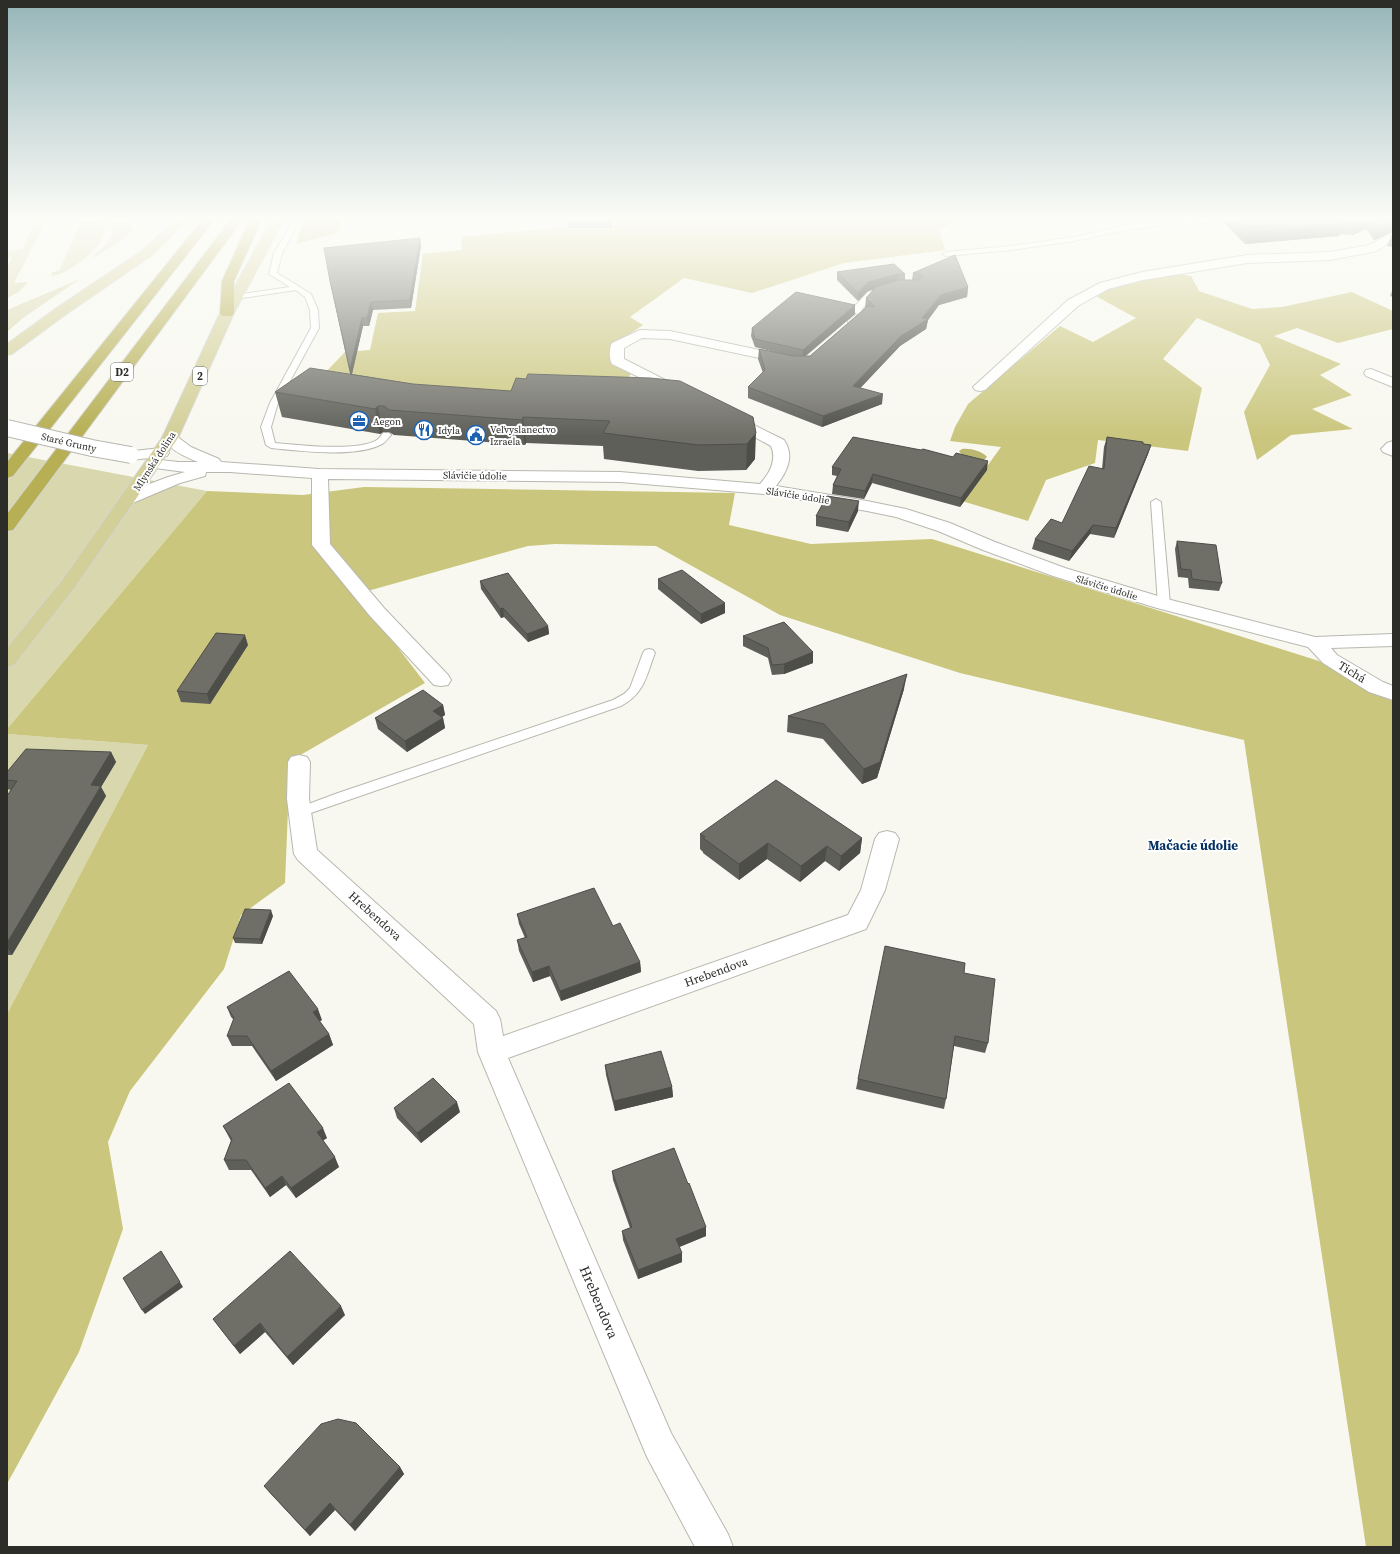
<svg xmlns="http://www.w3.org/2000/svg" width="1400" height="1554" viewBox="0 0 1400 1554" font-family="'Source Serif 4',serif">
<style>
.green{fill:#d9d7ad}
.forest{fill:#cac67e}
.water{fill:#bbb770}
.lines{fill:none;stroke-linecap:round;stroke-linejoin:round}
.lane-casing{stroke:#b8b8b0;stroke-width:2}
.street-casing{stroke:#b8b8b0;stroke-width:2}
.secondary-casing{stroke:#b8b8b0;stroke-width:2}
.primary-casing{stroke:#d5d5d4;stroke-width:2}
.highway-casing{stroke:#d5d5d4;stroke-width:2}
.lane{fill:#fff;fill-rule:evenodd}
.street{fill:#fff;fill-rule:evenodd}
.secondary{fill:#fff;fill-rule:evenodd}
.primary{fill:#d3cf98;fill-rule:evenodd}
.highway{fill:#b6af53;fill-rule:evenodd}
.secondary-bridge-casing{stroke:#b8b8b0;stroke-width:18;stroke-linecap:butt}
.secondary-bridge{stroke:#fff;stroke-width:16}
.wall{fill:#5f5f59}
.shaded-wall{fill:#4e4e49}
.building{fill:#6f6f68;stroke:#4e4e49}
.labels{text-anchor:middle;stroke-width:4;stroke-linejoin:round;paint-order:stroke}
.far-poi-label{font-size:10px;fill:#2c2c29;stroke:#fff;text-anchor:start}
.far-street-label{font-size:10px;fill:#2c2c29;stroke:#fff}
.shield{fill:#fff;stroke:#6b6b69;stroke-width:1}
.shield-label{font-size:11px;font-weight:bold;fill:#2c2c29}
.street-label{font-size:12px;fill:#2c2c29;stroke:#fff}
.neighbourhood-label{font-size:13px;font-weight:bold;fill:#053264;stroke:#fff}
.near-street-label{font-size:14px;fill:#2c2c29;stroke:#fff}
</style>
<rect width="100%" height="100%" fill="#f8f8f0"/>
<!-- green -->
<path class="green" d="M 37,219 L 47,219 L 14,283 L 28,282 L 19,292 L 7,298 L 7,267 L 12,257 L 7,257 L 7,251 L 22,249 Z
M 82,219 L 100,219 L 105,231 C 103,235 102,240 100,243 C 91,255 67,275 51,276 L 52,272 L 59,271 Z
M 122,221 L 132,227 L 132,231 L 118,243 L 91,259 C 99,248 117,240 112,224 Z
M 80,279 L 23,318 L 7,332 L 7,310 Z
M 7,453 L 207,491 L 7,729 Z
M 7,734 L 148,745 L 7,1014 Z"/>
<!-- forest -->
<path class="forest" d="M 304,219 L 342,219 L 338,233 L 296,244 Z
M 615,219 L 963,219 L 939,229 L 945,250 L 844,263 L 752,293 L 684,278 L 630,317 L 643,325 L 612,346 L 612,362 L 631,373 L 618,400 L 321,377 L 345,352 L 370,350 L 378,313 L 415,311 L 423,254 L 462,250 L 461,237 L 566,227 L 566,229 L 614,229 Z
M 1171,273 L 1191,276 L 1199,291 L 1252,309 L 1282,307 L 1352,292 L 1393,311 L 1393,329 L 1338,343 L 1297,328 L 1274,336 L 1341,364 L 1320,375 L 1352,395 L 1312,409 L 1353,429 L 1291,435 L 1257,460 L 1244,412 L 1270,365 L 1260,344 L 1197,318 L 1163,359 L 1202,388 L 1188,451 L 1098,440 L 1095,463 L 1046,480 L 1028,521 L 962,501 L 1001,447 L 950,441 L 955,427 L 968,404 L 1060,326 L 1093,342 L 1136,318 L 1092,294 Z
M 364,487 L 735,493 L 729,525 L 811,544 L 932,539 L 1319,661 L 1375,694 L 1393,701 L 1393,1547 L 1366,1547 L 1244,740 L 960,673 L 780,615 L 656,546 L 555,544 L 528,546 L 357,594 L 425,683 L 290,761 L 285,883 L 241,915 L 224,969 L 130,1091 L 108,1142 L 123,1229 L 79,1352 L 7,1484 L 7,1014 L 148,745 L 7,734 L 7,729 L 207,491 L 303,495 Z"/>
<!-- water -->
<path class="water" d="M 962,449 C 970,448 982,451 987,457 L 984,460 L 962,455 L 959,451 Z"/>
<g class="lines">
<!-- lane casing -->
<g class="lane-casing">
<path id="lane" d="M 295,219 L 301,219 L 282,253 L 277,273 L 311,294 L 318,310 L 319,328 L 278,403 L 271,427 L 275,443 C 298,445 357,452 377,440 C 379,439 381,435 383,433 L 389,433 L 391,435 C 388,438 386,442 382,444 C 356,458 300,451 271,448 L 266,445 L 261,427 L 270,403 L 311,328 L 310,310 L 305,297 L 296,290 L 235,299 L 231,297 L 235,295 L 290,287 L 269,274 L 274,253 Z
M 1204,219 L 1242,219 L 1239,221 L 1156,226 L 1125,230 L 1074,241 L 1011,250 L 946,256 L 942,254 L 946,252 L 1011,246 L 1074,237 L 1125,226 L 1156,222 Z
M 879,290 L 882,290 L 882,294 L 874,296 L 861,310 L 866,314 L 865,316 L 854,325 L 848,325 L 848,321 L 857,314 L 852,310 L 853,308 L 868,292 Z
M 1156,499 L 1161,502 L 1170,604 L 1164,607 L 1158,604 L 1151,502 Z
M 649,649 L 653,650 L 655,653 C 646,676 645,693 621,706 L 305,815 L 300,817 L 295,815 L 293,812 L 295,809 L 338,793 L 613,700 L 624,694 L 630,688 L 643,653 L 645,650 Z"/>
</g>
<!-- street casing -->
<g class="street-casing">
<path id="street" d="M 1393,232 L 1393,240 L 1377,251 L 1330,260 L 1247,263 L 1143,280 L 1108,289 L 1078,306 L 985,390 L 980,391 L 975,390 L 973,387 L 1068,300 L 1100,283 L 1142,272 L 1247,255 L 1330,252 L 1369,245 Z
M 640,330 L 670,331 L 788,356 L 793,357 L 795,360 L 793,363 L 788,364 L 670,339 L 642,338 L 624,348 L 624,359 L 683,389 L 685,392 L 683,395 L 678,396 L 612,364 C 609,359 609,348 612,343 Z
M 1371,369 L 1393,378 L 1393,387 L 1366,376 L 1364,373 L 1366,370 Z
M 730,413 L 784,440 C 795,456 787,472 776,486 L 867,501 L 906,509 L 950,523 L 995,542 L 1065,568 L 1171,600 L 1315,637 L 1393,634 L 1393,646 L 1331,648 L 1337,655 L 1383,682 L 1393,686 L 1393,700 L 1369,692 L 1323,663 L 1308,647 L 1157,608 L 1053,576 L 983,550 L 938,531 L 896,517 L 867,511 L 764,494 L 620,482 L 328,479 L 330,544 L 384,608 L 448,675 L 451,680 L 448,685 L 441,686 L 434,685 L 370,616 L 312,545 L 312,478 L 230,472 L 206,472 L 205,476 L 180,483 L 135,502 L 129,503 L 123,502 L 121,498 L 123,494 L 168,477 L 185,472 L 147,467 L 145,464 L 147,461 L 153,459 L 178,462 L 198,462 C 185,457 170,450 162,438 L 165,435 L 170,433 L 175,435 L 191,447 L 219,459 L 221,462 L 319,469 L 620,472 L 760,484 C 770,473 777,460 771,446 L 725,421 L 722,418 L 725,415 Z
M 1393,441 L 1393,456 L 1383,452 L 1381,449 L 1387,443 Z
M 299,755 L 307,757 L 310,762 L 309,799 L 317,850 L 496,1011 L 500,1019 L 503,1036 L 848,915 L 861,890 L 875,839 L 879,833 L 887,831 L 895,833 L 899,839 L 885,890 L 866,929 L 508,1058 L 671,1433 L 728,1534 L 733,1547 L 695,1547 L 647,1457 L 478,1052 L 474,1024 L 298,860 L 294,854 L 287,799 L 288,762 L 291,757 Z"/>
</g>
<!-- secondary casing -->
<g class="secondary-casing">
<path id="secondary" d="M 161,448 L 167,450 L 169,453 L 167,456 L 131,460 L 125,458 L 123,455 L 125,452 Z"/>
</g>
<!-- primary casing -->
<g class="primary-casing">
<path id="primary" d="M 176,219 L 189,219 L 151,256 L 65,315 L 12,354 L 7,355 L 7,344 L 55,309 L 143,250 Z
M 272,219 L 284,219 L 234,313 L 178,438 L 75,587 L 14,665 L 7,667 L 7,648 L 63,579 L 162,438 L 220,313 Z"/>
</g>
<!-- highway casing -->
<g class="highway-casing">
<path id="highway" d="M 203,219 L 215,219 L 13,476 L 7,478 L 7,462 Z
M 231,219 L 243,219 L 13,530 L 7,531 L 7,514 Z
M 250,219 L 262,219 L 234,281 L 234,313 L 232,316 L 222,316 L 220,313 L 222,281 Z"/>
</g>
<!-- lane -->
<use href="#lane" class="lane"/>
<!-- street -->
<use href="#street" class="street"/>
<!-- secondary -->
<use href="#secondary" class="secondary"/>
<!-- primary -->
<use href="#primary" class="primary"/>
<!-- highway -->
<use href="#highway" class="highway"/>
<!-- secondary-bridge casing -->
<g class="secondary-bridge-casing">
<path id="secondary-bridge" d="M 7,428 L 92,448 L 131,455"/>
</g>
<!-- secondary-bridge -->
<use href="#secondary-bridge" class="secondary-bridge"/>
</g>
<!-- wall -->
<path class="wall" d="M 568,219 L 613,219 L 612,228 L 568,228 Z
M 1225,219 L 1393,219 L 1393,232 L 1374,240 L 1366,229 L 1353,235 L 1340,234 L 1339,236 L 1245,244 L 1224,223 Z
M 1393,233 L 1393,247 L 1387,246 L 1392,234 Z
M 420,238 L 421,246 L 411,308 L 373,310 L 369,326 L 363,326 L 352,374 L 413,384 L 753,417 L 755,459 L 746,470 L 698,471 L 604,459 L 603,446 L 526,443 L 525,445 L 394,435 L 389,432 L 383,432 L 380,434 L 282,417 L 275,392 L 350,374 L 330,281 Z
M 955,255 L 968,287 L 967,297 L 939,305 L 928,320 L 926,329 L 900,346 L 860,388 L 882,404 L 822,427 L 748,398 L 748,387 L 763,373 L 758,359 L 759,349 L 782,354 L 755,347 L 751,336 L 752,328 L 855,314 L 806,356 L 810,356 L 865,308 L 866,298 L 875,289 L 868,291 L 858,301 L 837,280 L 837,272 L 905,274 L 905,280 L 912,280 L 913,273 Z
M 1393,288 L 1393,297 L 1390,296 Z
M 1107,437 L 1151,445 L 1148,454 L 1114,538 L 1090,534 L 1069,561 L 1032,549 L 1035,539 L 1062,523 L 1102,469 L 1104,447 Z
M 832,467 L 987,470 L 960,507 L 872,483 L 864,499 L 832,494 L 833,485 L 837,476 L 832,475 Z
M 858,511 L 848,532 L 816,526 L 816,516 Z
M 1177,541 L 1222,583 L 1219,591 L 1189,588 L 1188,578 L 1178,577 L 1175,549 Z
M 658,579 L 725,613 L 701,624 L 658,589 Z
M 480,581 L 548,626 L 549,634 L 528,642 L 504,617 L 501,618 L 481,589 Z
M 743,636 L 813,652 L 813,663 L 784,674 L 772,675 L 768,658 L 743,646 Z
M 248,645 L 210,704 L 181,702 L 177,691 Z
M 904,689 L 877,778 L 862,784 L 823,739 L 787,732 L 788,716 Z
M 443,705 L 445,715 L 442,717 L 443,718 L 445,728 L 407,752 L 378,729 L 375,718 Z
M 111,752 L 116,762 L 101,787 L 106,796 L 12,955 L 7,955 L 7,796 L 11,790 L 7,789 L 7,772 Z
M 700,834 L 862,838 L 860,853 L 839,871 L 825,861 L 800,882 L 767,859 L 739,880 L 703,853 L 703,852 L 700,849 Z
M 517,914 L 613,926 L 640,962 L 641,972 L 561,1001 L 550,976 L 533,982 L 519,951 L 517,940 L 525,938 L 519,924 Z
M 273,916 L 262,944 L 235,943 L 233,938 Z
M 964,973 L 988,1043 L 985,1053 L 954,1046 L 946,1099 L 944,1109 L 856,1089 L 858,1079 Z
M 227,1007 L 322,1020 L 319,1021 L 329,1034 L 333,1045 L 276,1081 L 252,1046 L 232,1046 L 227,1036 L 234,1020 L 231,1017 Z
M 605,1065 L 672,1087 L 673,1097 L 615,1111 L 606,1075 Z
M 394,1108 L 460,1112 L 421,1143 L 397,1118 Z
M 223,1126 L 327,1138 L 323,1140 L 339,1167 L 296,1198 L 286,1185 L 270,1197 L 251,1170 L 229,1170 L 224,1160 L 231,1141 Z
M 612,1171 L 706,1227 L 706,1236 L 679,1247 L 682,1262 L 638,1279 L 623,1240 L 622,1231 L 630,1228 L 613,1180 Z
M 345,1315 L 293,1365 L 265,1332 L 240,1354 L 213,1319 Z
M 400,1467 L 404,1474 L 355,1531 L 335,1510 L 310,1536 L 270,1493 L 264,1486 Z"/>
<!-- shaded-wall -->
<path class="shaded-wall" d="M 612,219 L 613,219 L 612,228 Z
M 1366,219 L 1369,219 L 1366,229 L 1353,235 L 1357,223 Z
M 1393,222 L 1393,232 L 1374,240 L 1379,229 Z
M 1343,225 L 1339,236 L 1245,244 L 1249,232 Z
M 420,238 L 421,246 L 411,308 L 410,300 Z
M 898,274 L 897,283 L 868,291 L 858,301 L 858,293 L 868,282 Z
M 968,287 L 967,297 L 939,305 L 928,320 L 926,329 L 900,346 L 852,397 L 853,386 L 901,336 L 922,318 L 941,295 Z
M 371,302 L 373,310 L 369,326 L 367,318 Z
M 855,305 L 855,314 L 802,358 L 803,350 Z
M 362,318 L 363,326 L 351,378 L 350,370 Z
M 883,394 L 882,404 L 822,427 L 823,416 Z
M 378,406 L 383,432 L 380,434 L 375,409 Z
M 523,417 L 526,443 L 525,445 L 522,420 Z
M 756,433 L 755,459 L 746,470 L 747,444 Z
M 1151,445 L 1148,454 L 1114,538 L 1116,528 Z
M 988,461 L 987,470 L 960,507 L 961,498 Z
M 873,474 L 872,483 L 864,499 L 865,491 Z
M 859,501 L 858,511 L 848,532 L 849,522 Z
M 1093,525 L 1090,534 L 1069,561 L 1072,551 Z
M 725,603 L 725,613 L 701,624 L 701,614 Z
M 503,608 L 504,617 L 501,618 L 500,609 Z
M 548,626 L 549,634 L 528,642 L 527,634 Z
M 245,635 L 248,645 L 210,704 L 207,694 Z
M 813,652 L 813,663 L 784,674 L 784,664 Z
M 907,674 L 904,689 L 877,778 L 862,784 L 864,769 Z
M 443,705 L 445,715 L 435,721 L 433,711 Z
M 443,718 L 445,728 L 407,752 L 405,741 Z
M 111,752 L 116,762 L 101,787 L 106,796 L 12,955 L 7,947 L 7,943 L 91,785 Z
M 862,838 L 860,853 L 839,871 L 841,856 Z
M 768,843 L 767,859 L 739,880 L 739,864 Z
M 827,846 L 825,861 L 800,882 L 801,866 Z
M 271,910 L 273,916 L 262,944 L 260,939 Z
M 640,962 L 641,972 L 561,1001 L 560,991 Z
M 549,966 L 550,976 L 533,982 L 532,972 Z
M 318,1009 L 322,1020 L 317,1023 L 313,1012 Z
M 329,1034 L 333,1045 L 276,1081 L 271,1071 Z
M 672,1087 L 673,1097 L 615,1111 L 614,1101 Z
M 457,1102 L 460,1112 L 421,1143 L 417,1133 Z
M 323,1128 L 327,1138 L 321,1142 L 317,1132 Z
M 335,1157 L 339,1167 L 296,1198 L 291,1188 Z
M 282,1176 L 286,1185 L 270,1197 L 265,1188 Z
M 706,1227 L 706,1236 L 677,1248 L 676,1239 Z
M 161,1251 L 183,1287 L 145,1314 L 142,1310 Z
M 682,1253 L 682,1262 L 638,1279 L 638,1270 Z
M 341,1306 L 345,1315 L 293,1365 L 287,1357 Z
M 260,1323 L 265,1332 L 240,1354 L 234,1346 Z
M 400,1467 L 404,1474 L 355,1531 L 350,1525 Z
M 330,1503 L 335,1510 L 310,1536 L 305,1530 Z"/>
<!-- building -->
<path class="building" d="M 568,219 L 612,219 L 612,220 L 568,221 Z
M 1235,219 L 1366,219 L 1357,223 L 1344,223 L 1343,225 L 1249,232 Z
M 1372,219 L 1393,219 L 1393,222 L 1379,229 Z
M 420,238 L 410,300 L 371,302 L 367,318 L 362,318 L 350,370 L 330,281 L 324,248 Z
M 955,255 L 968,287 L 941,295 L 922,318 L 928,319 L 901,336 L 853,386 L 883,394 L 823,416 L 748,387 L 765,370 L 759,349 L 793,356 L 810,356 L 868,306 L 875,307 L 866,298 L 876,287 L 899,280 L 918,280 L 923,276 L 918,273 L 913,273 Z
M 894,264 L 905,274 L 898,274 L 868,282 L 858,293 L 837,272 Z
M 796,292 L 855,305 L 803,350 L 755,339 L 752,328 Z
M 310,368 L 413,384 L 511,391 L 516,378 L 526,379 L 528,374 L 650,378 L 680,381 L 753,417 L 756,433 L 747,444 L 698,445 L 603,433 L 610,421 L 523,417 L 522,420 L 389,410 L 384,406 L 378,406 L 375,409 L 275,392 Z
M 853,437 L 921,450 L 923,449 L 953,457 L 956,453 L 988,461 L 961,498 L 873,474 L 865,491 L 833,485 L 841,469 L 832,467 Z
M 1107,437 L 1143,442 L 1143,444 L 1151,445 L 1116,528 L 1093,525 L 1072,551 L 1035,539 L 1051,519 L 1062,523 L 1089,466 L 1104,469 Z
M 827,496 L 859,501 L 849,522 L 816,516 Z
M 1177,541 L 1216,545 L 1222,583 L 1192,579 L 1191,570 L 1181,569 Z
M 682,570 L 725,603 L 701,614 L 658,579 Z
M 508,573 L 548,626 L 527,634 L 503,608 L 500,609 L 480,581 Z
M 784,622 L 813,652 L 784,664 L 772,665 L 768,648 L 743,636 Z
M 216,633 L 245,635 L 207,694 L 177,691 Z
M 907,674 L 880,762 L 864,769 L 824,724 L 788,716 Z
M 423,690 L 443,705 L 433,711 L 443,718 L 405,741 L 375,718 Z
M 26,749 L 111,752 L 91,785 L 101,786 L 7,943 L 7,796 L 17,781 L 7,780 L 7,772 Z
M 776,780 L 862,838 L 841,856 L 827,846 L 801,866 L 768,843 L 739,864 L 703,838 L 705,837 L 700,834 Z
M 594,888 L 613,926 L 620,923 L 640,962 L 560,991 L 549,966 L 532,972 L 517,940 L 527,937 L 517,914 Z
M 245,909 L 271,910 L 260,939 L 233,938 Z
M 885,946 L 965,963 L 964,973 L 995,979 L 988,1043 L 955,1036 L 946,1099 L 858,1079 Z
M 289,971 L 318,1009 L 313,1012 L 329,1034 L 271,1071 L 247,1036 L 227,1036 L 234,1018 L 227,1007 Z
M 661,1051 L 672,1087 L 614,1101 L 605,1065 Z
M 433,1078 L 457,1102 L 417,1133 L 394,1108 Z
M 289,1083 L 323,1128 L 317,1132 L 335,1157 L 291,1188 L 282,1176 L 265,1188 L 246,1160 L 224,1160 L 232,1139 L 223,1126 Z
M 674,1148 L 688,1184 L 689,1183 L 706,1227 L 676,1239 L 682,1253 L 638,1270 L 622,1231 L 632,1227 L 612,1171 Z
M 161,1251 L 180,1282 L 142,1310 L 123,1278 Z
M 290,1251 L 341,1306 L 287,1357 L 260,1323 L 234,1346 L 213,1319 Z
M 338,1419 L 356,1423 L 400,1467 L 350,1525 L 330,1503 L 305,1530 L 264,1486 L 321,1424 Z"/>
<!-- sky -->
<linearGradient id="sky" x2="0" y2="1"><stop stop-color="#96b5b8"/><stop offset="0.5" stop-color="#fcfcf8"/><stop offset="1" stop-color="#fcfcf8" stop-opacity="0"/></linearGradient>
<rect width="1400" height="437" fill="url(#sky)"/>
<!-- icons -->
<defs>
<g id="office-ring" transform="scale(1)"><circle r="9.5" fill="#fff" stroke="#1d62b2" stroke-width="1.5"/><path d="M-6-3h4V-5.5h4V-3h4V5H-6ZM-1-4.5V-3h2v-1.5ZM-6 0V1H6V0Z" fill="#1d62b2"/></g>
<g id="restaurant-ring" transform="scale(1)"><circle r="9.5" fill="#fff" stroke="#1d62b2" stroke-width="1.5"/><path d="M-5-6h1v4h1v-4h1v4h1v-4h1v5L-1.5 .5V6h-2V.5L-5-1ZM5-6V6H3V1.5H1.5Q1.5-4 5-6Z" fill="#1d62b2"/></g>
<g id="civic-ring" transform="scale(1)"><circle r="9.5" fill="#fff" stroke="#1d62b2" stroke-width="1.5"/><path d="M-.6-6.5H3V-4.5H.6V-3L4-1V1h2V6H-6V1h2V-1L-.6-3ZM-1.2 2.5V6h2.4V2.5Z" fill="#1d62b2"/></g>
</defs>
<g fill-rule="evenodd">
<use href="#office-ring" x="359" y="421"/>
<use href="#restaurant-ring" x="424" y="430"/>
<use href="#civic-ring" x="476" y="435"/>
</g>
<g class="labels">
<!-- far-poi labels -->
<g class="far-poi-label">
<text x="373" y="425">Aegon</text>
<text x="490" y="433">Veľvyslanectvo<tspan x="490" dy="12">Izraela</tspan></text>
<text x="438" y="434">Idyla</text>
</g>
<!-- far-street labels -->
<g class="far-street-label">
<text transform="translate(69 442) rotate(13)" y="4">Staré Grunty</text>
<text transform="translate(154 461) rotate(-57)" y="4">Mlynská dolina</text>
<text transform="translate(475 475) rotate(1)" y="4">Slávičie údolie</text>
<text transform="translate(798 495) rotate(9)" y="4">Slávičie údolie</text>
<text transform="translate(1107 587) rotate(17)" y="4">Slávičie údolie</text>
</g>
<!-- shield labels -->
<g class="shield">
<rect x="111" y="363" width="22" height="18" rx="3"/>
<rect x="193" y="367" width="14" height="18" rx="3"/>
</g>
<g class="shield-label">
<text x="122" y="376">D2</text>
<text x="200" y="380">2</text>
</g>
<!-- street labels -->
<g class="street-label">
<text transform="translate(1352 672) rotate(31)" y="4">Tichá</text>
<text transform="translate(375 916) rotate(42)" y="4">Hrebendova</text>
<text transform="translate(716 972) rotate(-20)" y="4">Hrebendova</text>
</g>
<!-- neighbourhood labels -->
<g class="neighbourhood-label">
<text x="1193" y="850">Mačacie údolie</text>
</g>
<!-- near-street labels -->
<g class="near-street-label">
<text transform="translate(599 1302) rotate(67)" y="5">Hrebendova</text>
</g>
</g>
<!-- border -->
<rect width="1400" height="1554" fill="none" stroke="#2c2c29" stroke-width="16"/>
</svg>
